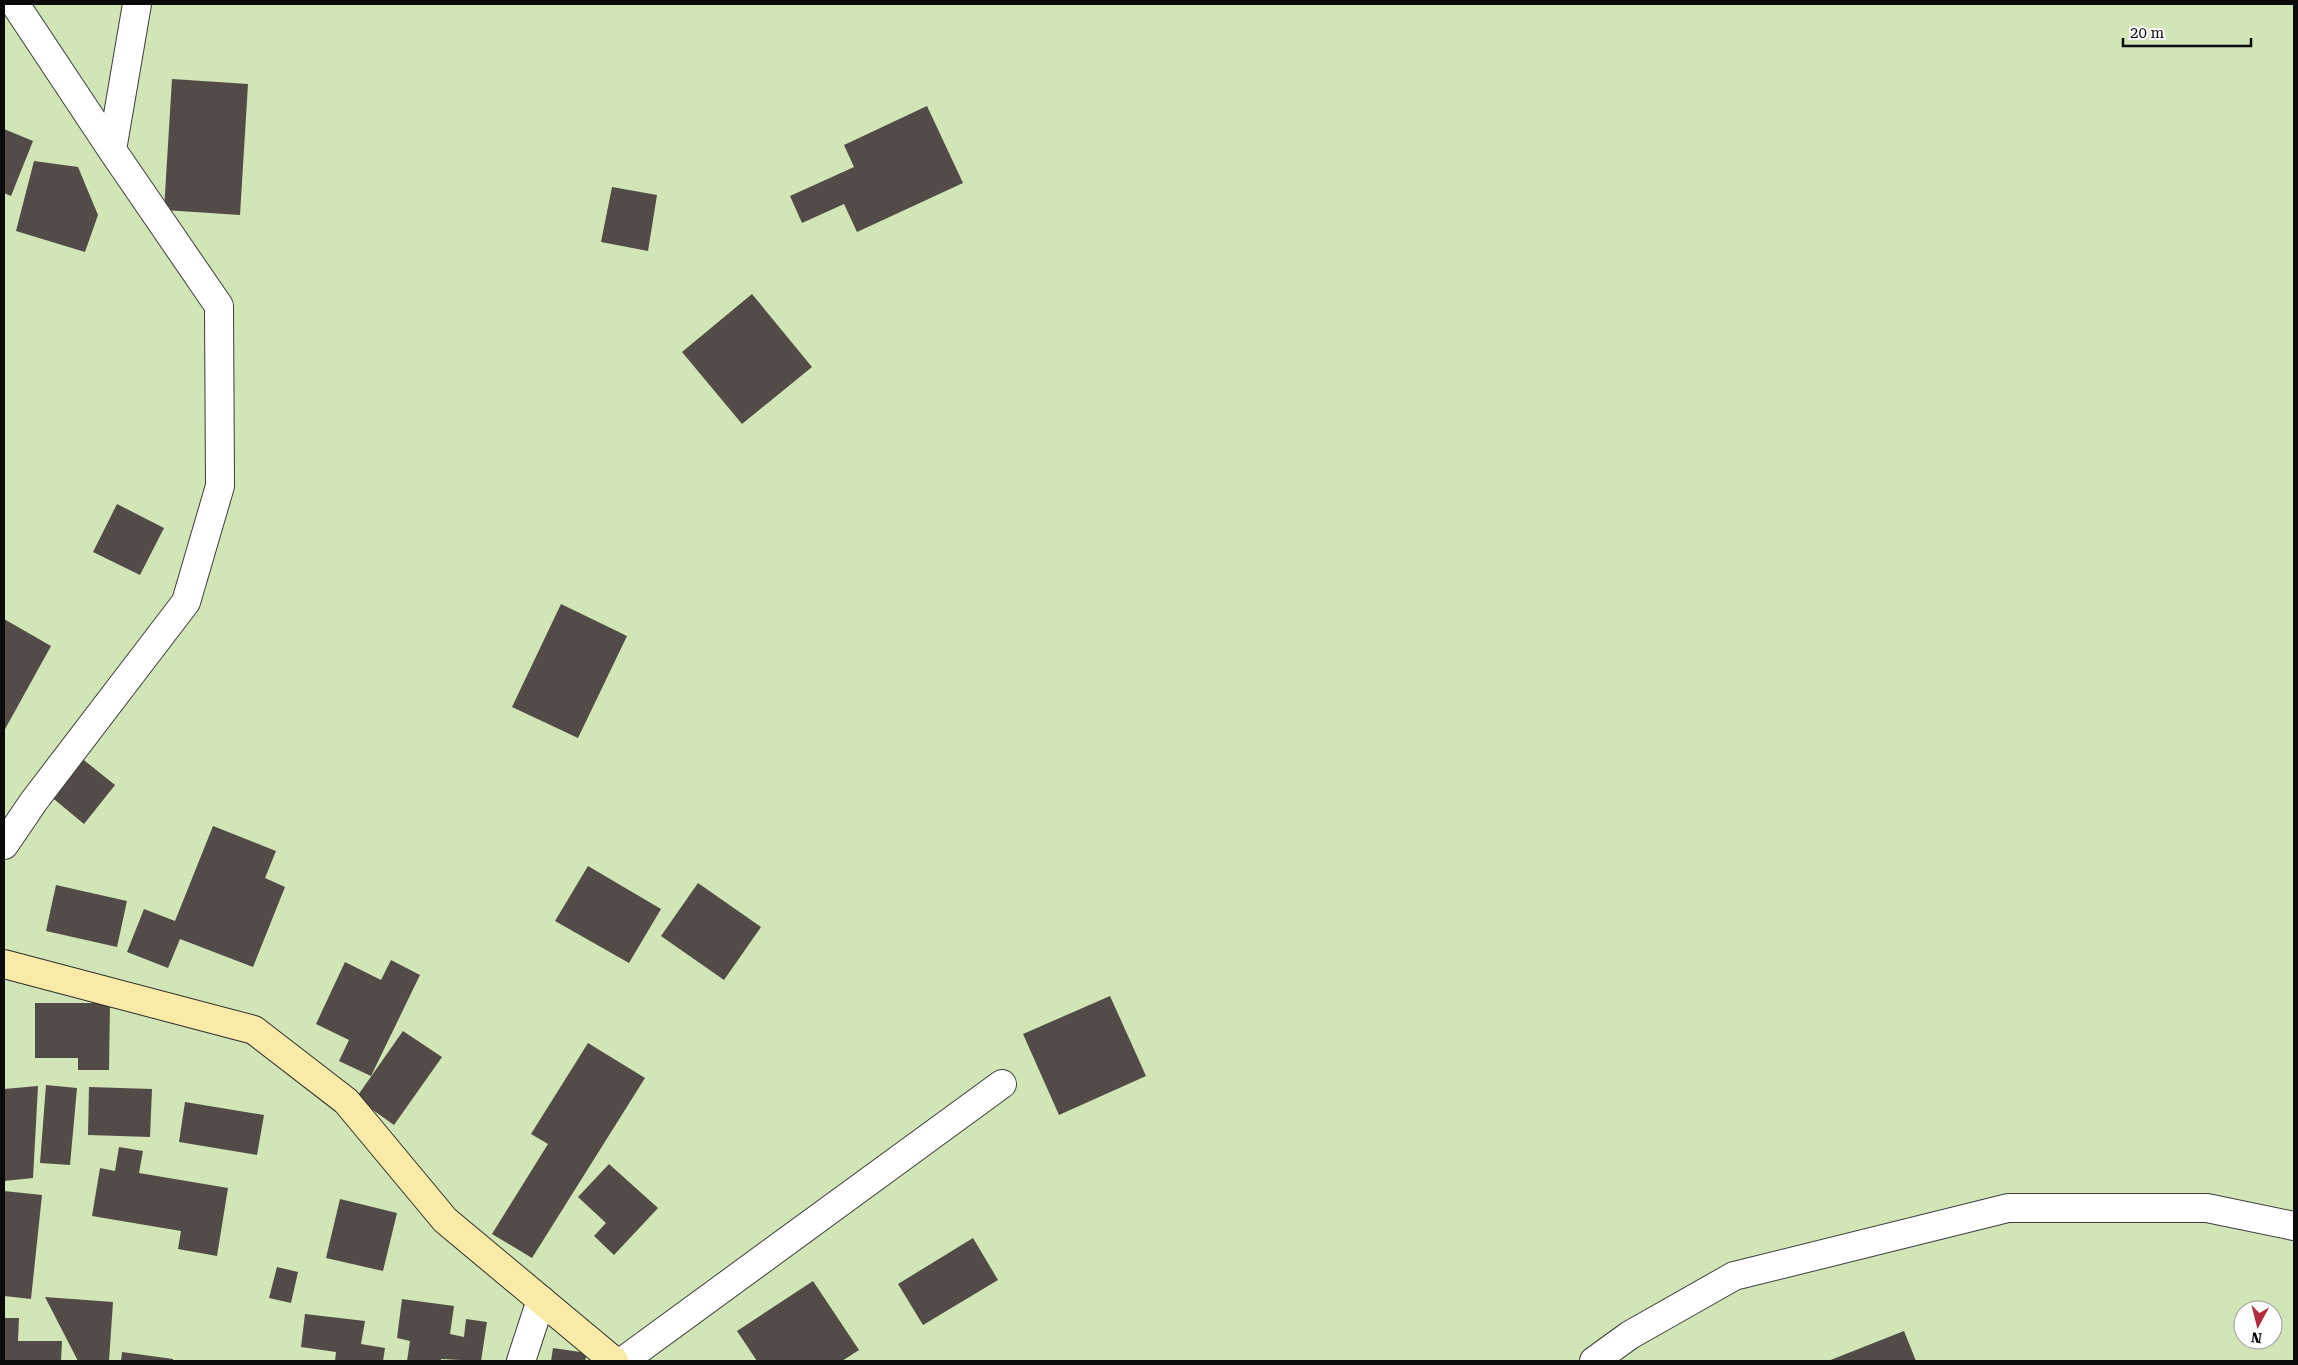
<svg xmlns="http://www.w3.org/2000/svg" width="2298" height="1365" viewBox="0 0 2298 1365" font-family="'Roboto Serif',serif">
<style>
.green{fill:#d2e5b6;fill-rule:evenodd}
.building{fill:#524b48}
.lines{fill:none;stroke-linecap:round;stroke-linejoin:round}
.street-casing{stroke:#3d3d3d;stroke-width:30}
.secondary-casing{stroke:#2c2c2c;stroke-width:30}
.street{stroke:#fff;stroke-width:28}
.secondary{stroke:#faeaa8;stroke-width:28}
</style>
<rect width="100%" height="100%" fill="#fef8e9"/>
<!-- green -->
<path class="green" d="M 4,4 L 2294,4 L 2294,1361 L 4,1361 ZM 2243,1310 L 2273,1310 L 2273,1340 L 2243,1340 Z"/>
<!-- building -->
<path class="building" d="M 172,79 L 248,84 L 240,215 L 164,210 Z
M 927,106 L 963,183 L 857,232 L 844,204 L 802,223 L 790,196 L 854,167 L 844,145 Z
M 4,129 L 33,141 L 11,196 L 4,193 Z
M 34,161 L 78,167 L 98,215 L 85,252 L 16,231 Z
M 612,187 L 657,195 L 648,251 L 601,242 Z
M 752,294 L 812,367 L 742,424 L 682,352 Z
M 117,504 L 164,528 L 140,575 L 93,552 Z
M 561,604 L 627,636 L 578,738 L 512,707 Z
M 4,619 L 51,646 L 4,731 Z
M 80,757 L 115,785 L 84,824 L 49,795 Z
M 213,826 L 276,851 L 265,878 L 285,887 L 253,967 L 180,939 L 168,968 L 127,952 L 144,909 L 175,921 Z
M 588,866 L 661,909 L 629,963 L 555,921 Z
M 698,883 L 761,927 L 724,980 L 661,936 Z
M 56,885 L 127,901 L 117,947 L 46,931 Z
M 391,960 L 420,975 L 371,1076 L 339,1061 L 349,1040 L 316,1024 L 345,962 L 381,980 Z
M 1110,996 L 1146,1076 L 1059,1115 L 1023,1034 Z
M 35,1003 L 110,1003 L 109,1070 L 78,1070 L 78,1058 L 35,1058 Z
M 403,1031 L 442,1057 L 394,1125 L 356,1098 Z
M 588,1043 L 645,1078 L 532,1258 L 492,1234 L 548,1144 L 531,1134 Z
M 46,1085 L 77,1088 L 70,1165 L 40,1163 Z
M 38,1086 L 33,1178 L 4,1181 L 4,1089 Z
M 89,1087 L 152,1089 L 150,1137 L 88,1135 Z
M 185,1102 L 264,1115 L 257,1155 L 179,1142 Z
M 119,1147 L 143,1151 L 139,1173 L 228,1188 L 217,1256 L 178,1249 L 181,1231 L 92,1216 L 100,1168 L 115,1171 Z
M 609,1164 L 658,1208 L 614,1255 L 594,1236 L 606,1223 L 578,1197 Z
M 4,1191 L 42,1195 L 31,1299 L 4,1296 Z
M 340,1199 L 397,1213 L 383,1271 L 326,1258 Z
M 973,1238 L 998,1280 L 923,1325 L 898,1284 Z
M 277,1267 L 298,1272 L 291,1303 L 269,1298 Z
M 813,1281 L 859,1350 L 842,1361 L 757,1361 L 737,1331 Z
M 45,1297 L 113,1302 L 109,1361 L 78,1361 Z
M 402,1299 L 454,1306 L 450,1334 L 464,1337 L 466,1319 L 487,1322 L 481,1361 L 441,1359 L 441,1361 L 407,1361 L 410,1341 L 397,1338 Z
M 305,1314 L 365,1321 L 361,1344 L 385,1348 L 383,1361 L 335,1361 L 336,1352 L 301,1347 Z
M 4,1318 L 19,1318 L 18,1341 L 62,1341 L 61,1361 L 4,1361 Z
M 1904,1331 L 1916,1361 L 1828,1361 Z
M 553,1348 L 587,1353 L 585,1361 L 551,1361 Z
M 122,1352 L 173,1359 L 173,1361 L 121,1361 Z"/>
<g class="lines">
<!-- street casing -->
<g class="street-casing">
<path id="street" d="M 15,4 L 112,150
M 4,845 L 34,801 L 186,602 L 220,486 L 219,306 L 112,150 L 137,4
M 521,1361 L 541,1300
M 623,1361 L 1002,1084
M 1594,1361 L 1630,1335 L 1734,1276 L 2008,1208 L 2207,1208 L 2294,1226"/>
</g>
<!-- secondary casing -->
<g class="secondary-casing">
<path id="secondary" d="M 4,964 L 254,1030 L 346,1101 L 445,1220 L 614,1361"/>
</g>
<!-- street -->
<use href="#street" class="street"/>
<!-- secondary -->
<use href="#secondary" class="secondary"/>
</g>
<!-- border -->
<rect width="2298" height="1365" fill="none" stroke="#0a0a0a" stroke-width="10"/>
<!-- north arrow -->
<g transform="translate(2258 1325) rotate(187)"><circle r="24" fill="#ffffff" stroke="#9d9d9d"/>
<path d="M0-4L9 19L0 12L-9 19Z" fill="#b12c3d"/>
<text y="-8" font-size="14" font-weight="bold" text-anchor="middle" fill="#0a0a0a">N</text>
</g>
<!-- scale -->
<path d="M2123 38v8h128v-8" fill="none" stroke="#0a0a0a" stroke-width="2.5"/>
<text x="2130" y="38" font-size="15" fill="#0a0a0a" stroke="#ffffff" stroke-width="4" paint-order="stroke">20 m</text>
</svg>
